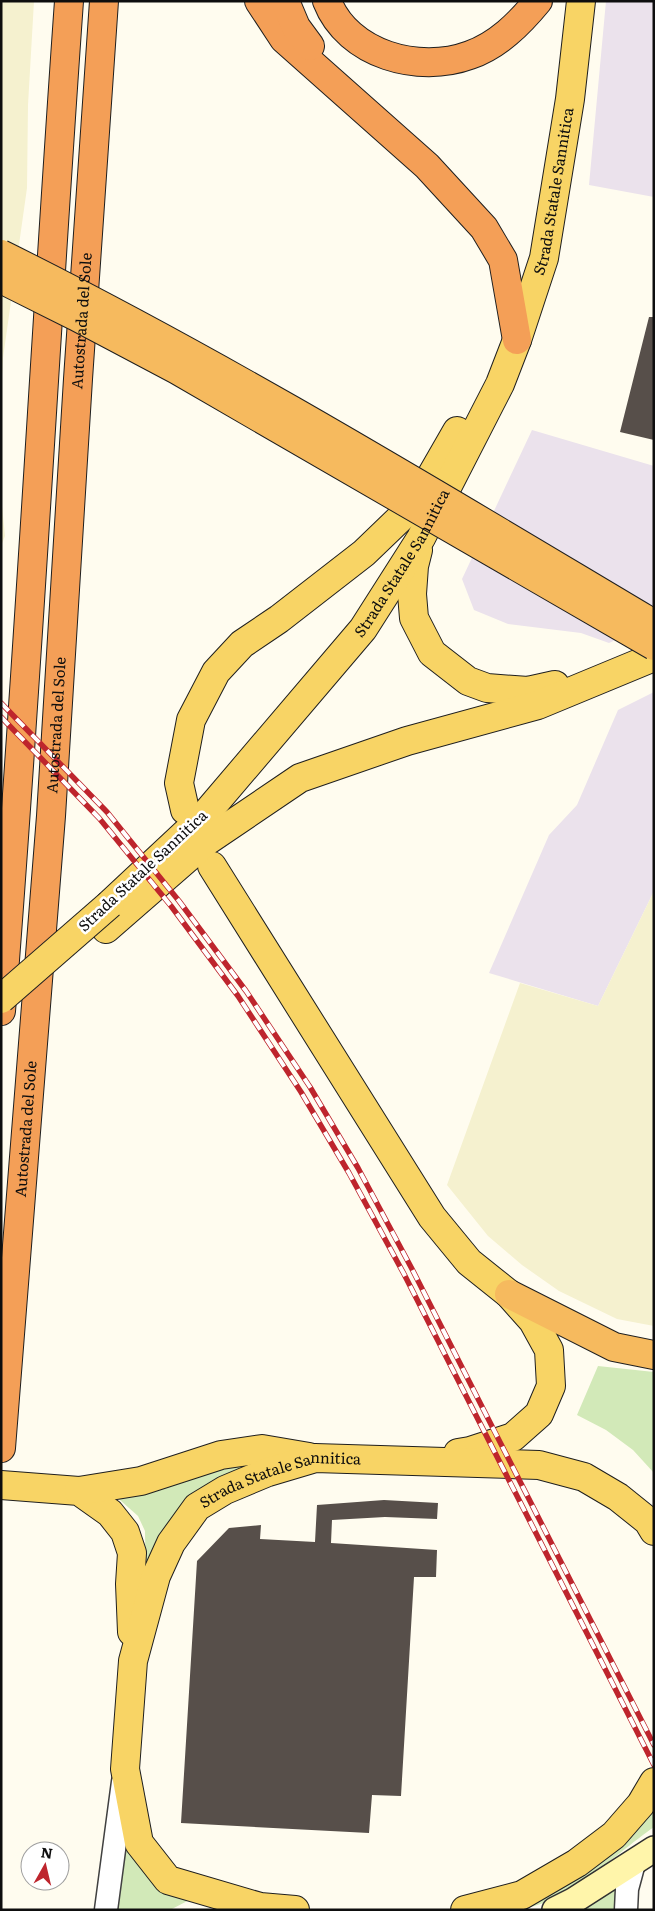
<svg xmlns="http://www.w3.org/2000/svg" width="655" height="1911" viewBox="0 0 655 1911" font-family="Literata,serif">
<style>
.industrial{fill:#ebe2ec}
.farmland{fill:#f5f1cf}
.green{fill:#d2e9b8}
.building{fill:#574f4a}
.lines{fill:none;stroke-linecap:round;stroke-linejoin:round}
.tertiary-casing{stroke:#414141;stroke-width:25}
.secondary-casing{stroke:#303030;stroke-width:28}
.primary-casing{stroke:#1f1f1f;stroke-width:30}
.trunk-casing{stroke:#1f1f1f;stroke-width:30}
.motorway-casing{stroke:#1f1f1f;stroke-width:30}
.tertiary{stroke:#fff;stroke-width:22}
.secondary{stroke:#fff5aa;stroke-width:25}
.primary{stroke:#f8d465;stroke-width:28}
.trunk{stroke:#f6ba5e;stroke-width:28}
.motorway{stroke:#f49f57;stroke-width:28}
.rail-casing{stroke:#be252d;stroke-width:5.5}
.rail{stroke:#fff;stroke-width:4;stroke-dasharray:11;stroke-linecap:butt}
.primary-bridge-casing{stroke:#1f1f1f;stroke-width:30;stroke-linecap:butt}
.trunk-bridge-casing{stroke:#1f1f1f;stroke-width:30;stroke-linecap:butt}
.primary-bridge{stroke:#f8d465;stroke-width:28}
.trunk-bridge{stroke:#f6ba5e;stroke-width:28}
.labels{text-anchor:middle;stroke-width:5;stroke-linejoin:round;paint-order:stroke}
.street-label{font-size:15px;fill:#0e0e0e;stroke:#fff}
</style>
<rect width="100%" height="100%" fill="#fffcef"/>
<!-- industrial -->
<path class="industrial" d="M 606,1 L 654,1 L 654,197 L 589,185 Z
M 532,430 L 654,466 L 654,622 L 609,643 L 581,633 L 508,624 L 474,610 L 462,579 Z
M 654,692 L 654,891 L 598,1006 L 489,973 L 549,835 L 577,805 L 618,710 Z"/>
<!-- farmland -->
<path class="farmland" d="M 1,1 L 34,1 L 28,105 L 27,188 L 3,358 L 1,394 Z
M 1,496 L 5,536 L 1,546 Z
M 654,891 L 654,1326 L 617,1319 L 559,1291 L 522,1265 L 488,1236 L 447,1185 L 520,983 L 598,1006 Z"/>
<!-- green -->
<path class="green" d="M 598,1366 L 654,1372 L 654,1473 L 633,1450 L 606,1430 L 577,1415 Z
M 271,1461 L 233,1475 L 146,1600 L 145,1531 L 138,1516 L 112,1493 L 207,1467 Z
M 654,1792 L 654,1827 C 612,1856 562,1910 509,1910 Z
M 125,1841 L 197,1896 L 170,1910 L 118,1910 Z
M 617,1886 L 616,1910 L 576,1910 Z"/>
<!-- building -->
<path class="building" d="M 649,317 L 654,317 L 654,440 L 620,432 Z
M 384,1500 L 438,1503 L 437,1519 L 385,1517 L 332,1520 L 331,1543 L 437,1550 L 436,1577 L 414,1577 L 401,1796 L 372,1795 L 369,1833 L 181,1823 L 197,1561 L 229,1528 L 261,1525 L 260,1539 L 315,1542 L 317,1505 Z"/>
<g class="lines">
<!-- tertiary casing -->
<g class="tertiary-casing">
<path id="tertiary" d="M 106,1910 L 123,1782
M 626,1910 L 627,1889 L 634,1863"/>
</g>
<!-- secondary casing -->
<g class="secondary-casing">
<path id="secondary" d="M 555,1910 L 573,1901 L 654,1849"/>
</g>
<!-- primary casing -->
<g class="primary-casing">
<g id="primary">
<path d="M 418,550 L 414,566 L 412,594 L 414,618 L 432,653 L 468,681 L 487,688 L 528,691 L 555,685"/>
<path d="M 185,810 L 179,783 L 191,720 L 216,672 L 242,644 L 279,619 L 364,553 L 415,504 L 457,431"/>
<path d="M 212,866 L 432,1217 L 469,1262 L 509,1294 L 533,1321 L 549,1350 L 551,1386 L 539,1414 L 513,1437 L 470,1451 L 458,1453"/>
<path id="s1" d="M 110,904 L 203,817 L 363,629 L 421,538 L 500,384 L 517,340 L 544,258 L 570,99 L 581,1"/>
<path d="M 106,929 L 207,841 L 300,778 L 407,741 L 538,705 L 654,657"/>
<path d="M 1,1485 L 79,1491 L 110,1513 L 125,1532 L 132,1553 L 130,1584 L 132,1632"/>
<path d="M 79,1491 L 141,1481 L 221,1455 L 262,1449 L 309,1457"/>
<path id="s2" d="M 295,1910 L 260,1907 L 168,1880 L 139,1843 L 125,1769 L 133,1661 L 156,1576 L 171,1543 L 197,1507 L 225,1490 L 268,1472 L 315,1458 L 539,1465 L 584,1477 L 618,1497 L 648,1521 L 654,1531"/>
<path d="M 465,1910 L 522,1895 L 577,1863 L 614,1835 L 641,1804 L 654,1782"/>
</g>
</g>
<!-- trunk casing -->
<g class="trunk-casing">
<path id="trunk" d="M 509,1294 L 614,1347 L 654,1355"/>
</g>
<!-- motorway casing -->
<g class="motorway-casing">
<g id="motorway">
<path d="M 259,1 L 284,39 L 427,166 L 484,228 L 503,260 L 517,340"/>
<path d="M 285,1 L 296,27 L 310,46"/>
<path d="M 327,1 C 348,55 419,74 470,55 C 498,45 519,24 538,1"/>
<path d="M 1,1011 C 28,675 45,338 69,1"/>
<path id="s3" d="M 1,1448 L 51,816 L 78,379 L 104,1"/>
</g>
</g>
<!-- tertiary -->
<use href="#tertiary" class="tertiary"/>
<!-- secondary -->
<use href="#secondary" class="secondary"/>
<!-- primary -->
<use href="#primary" class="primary"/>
<!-- trunk -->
<use href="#trunk" class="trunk"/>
<!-- motorway -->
<use href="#motorway" class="motorway"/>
<!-- rail casing -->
<g class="rail-casing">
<path id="rail" d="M 1,703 L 107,812 L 179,901 L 246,991 L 310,1087 L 358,1168 L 412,1269 L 654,1745
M 1,717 L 99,818 L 171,906 L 238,996 L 301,1092 L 349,1173 L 404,1274 L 654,1765"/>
</g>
<!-- rail -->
<use href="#rail" class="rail"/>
<!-- primary-bridge casing -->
<g class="primary-bridge-casing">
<path id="primary-bridge" d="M 1,999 L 110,904"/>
</g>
<!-- trunk-bridge casing -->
<g class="trunk-bridge-casing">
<path id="trunk-bridge" d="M 1,254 C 225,365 439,496 654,624
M 1,279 L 75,316 L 177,370 L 654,646"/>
</g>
<!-- primary-bridge -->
<use href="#primary-bridge" class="primary-bridge"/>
<!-- trunk-bridge -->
<use href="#trunk-bridge" class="trunk-bridge"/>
</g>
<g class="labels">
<!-- street labels -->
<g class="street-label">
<text dy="5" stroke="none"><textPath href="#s1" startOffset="856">Strada Statale Sannitica</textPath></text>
<text dy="5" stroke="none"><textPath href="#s3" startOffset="1130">Autostrada del Sole</textPath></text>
<text dy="5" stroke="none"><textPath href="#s1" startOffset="451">Strada Statale Sannitica</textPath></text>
<text dy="5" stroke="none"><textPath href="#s3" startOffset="725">Autostrada del Sole</textPath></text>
<text transform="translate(143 871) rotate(-43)" y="5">Strada Statale Sannitica</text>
<text dy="5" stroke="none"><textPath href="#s3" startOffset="320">Autostrada del Sole</textPath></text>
<text dy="5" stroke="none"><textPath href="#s2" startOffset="620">Strada Statale Sannitica</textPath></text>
</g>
</g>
<!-- border -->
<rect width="655" height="1911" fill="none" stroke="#0e0e0e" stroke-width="5"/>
<!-- north arrow -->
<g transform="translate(45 1866) rotate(8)"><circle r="24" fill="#ffffff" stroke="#9f9f9f"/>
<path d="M0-4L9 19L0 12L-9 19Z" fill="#be252d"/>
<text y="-8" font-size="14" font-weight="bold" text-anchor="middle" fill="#0e0e0e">N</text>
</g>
</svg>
